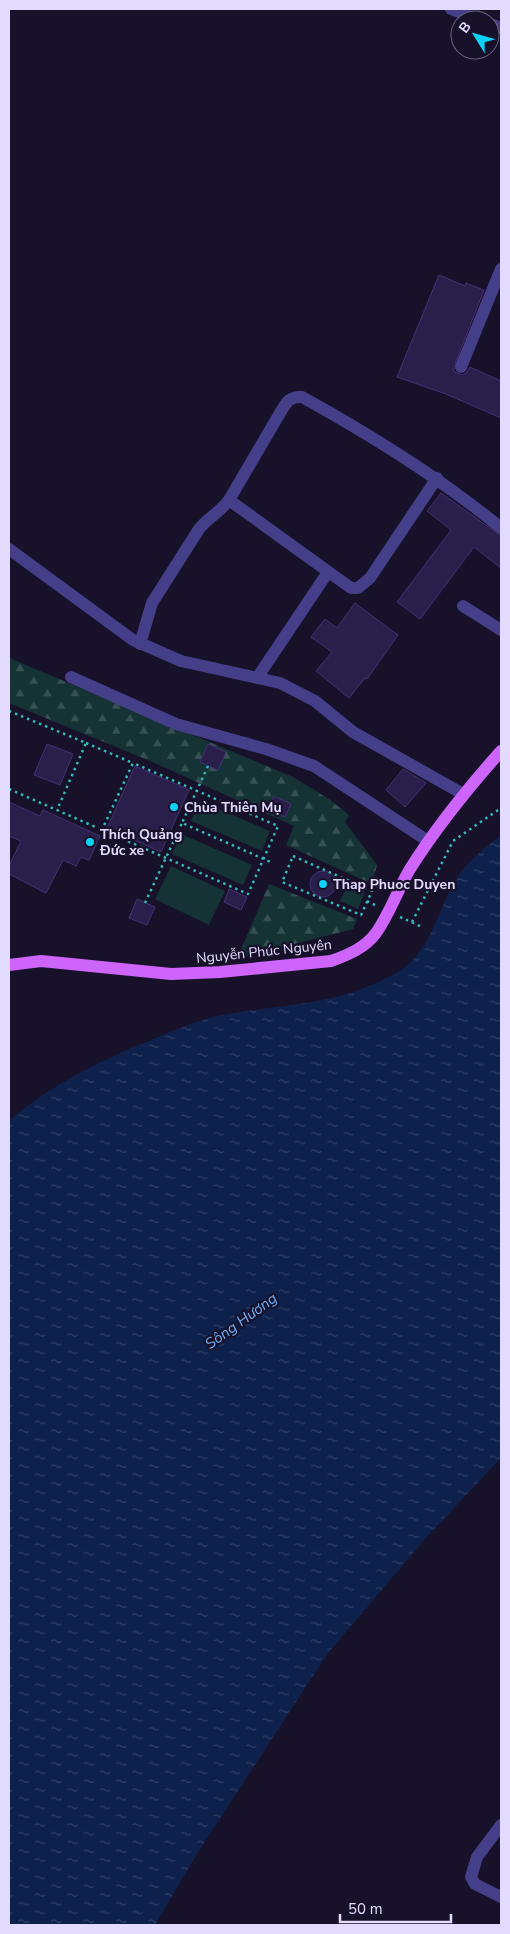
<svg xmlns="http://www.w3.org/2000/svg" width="510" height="1934" viewBox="0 0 510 1934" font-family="'Nunito Sans',sans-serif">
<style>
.grass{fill:#153334}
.forest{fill:url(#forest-firs)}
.water{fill:url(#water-ripples)}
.building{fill:#2a1e4b;stroke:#433176}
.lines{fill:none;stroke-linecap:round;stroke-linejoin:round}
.path{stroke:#34b9ba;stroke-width:2.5;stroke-dasharray:2.5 4;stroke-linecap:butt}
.minor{stroke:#453e88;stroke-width:12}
.major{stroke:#cd65fb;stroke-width:12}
.poi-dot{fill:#0cd2f9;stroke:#17112a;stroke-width:2}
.labels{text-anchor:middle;stroke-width:4.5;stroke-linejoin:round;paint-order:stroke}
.poi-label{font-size:14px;font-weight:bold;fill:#e2dbfe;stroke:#17112a;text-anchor:start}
.street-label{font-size:14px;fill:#e2dbfe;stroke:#17112a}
.water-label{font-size:15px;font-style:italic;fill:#6cb0fb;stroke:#17112a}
</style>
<defs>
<pattern id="forest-firs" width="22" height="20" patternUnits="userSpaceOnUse" patternTransform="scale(1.25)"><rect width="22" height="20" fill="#153334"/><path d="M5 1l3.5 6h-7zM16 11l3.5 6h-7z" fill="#375052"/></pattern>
<pattern id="water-ripples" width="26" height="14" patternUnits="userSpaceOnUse" patternTransform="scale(1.25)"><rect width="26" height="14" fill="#0e214c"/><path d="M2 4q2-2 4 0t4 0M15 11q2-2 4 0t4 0" fill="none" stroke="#314167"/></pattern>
</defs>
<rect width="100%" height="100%" fill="#17112a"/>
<!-- grass -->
<path class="grass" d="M 199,801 L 270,831 L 262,851 L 191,821 Z
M 181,834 L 252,865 L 243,885 L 172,854 Z
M 171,866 L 225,891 L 209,925 L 155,899 Z
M 348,884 L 365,892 L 358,909 L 340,901 Z"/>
<!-- forest -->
<path class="forest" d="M 9,658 L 293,777 L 329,799 L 349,815 L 345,822 L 377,865 L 372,884 L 286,845 L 294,826 L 150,761 L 9,703 Z
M 269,884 L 357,919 L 353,929 L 237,959 Z"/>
<!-- water -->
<path class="water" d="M 501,835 L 501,1458 L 425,1539 L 328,1653 L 200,1849 L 155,1925 L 9,1925 L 9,1121 C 53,1082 109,1057 163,1035 C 180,1028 199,1020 217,1016 C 281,1003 344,1007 402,969 C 432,948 437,912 454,883 C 466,861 483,850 501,835 Z"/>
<!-- building -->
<path class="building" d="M 439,275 L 465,286 L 466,283 L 484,290 L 453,369 L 455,372 L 462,375 L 466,373 L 470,367 L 501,381 L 501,418 L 446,394 L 397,377 Z
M 441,493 L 501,536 L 501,568 L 474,547 L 420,619 L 397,602 L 451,530 L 427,511 Z
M 355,603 L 398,635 L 367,679 L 365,678 L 349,698 L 316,671 L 332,652 L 311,637 L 325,619 L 337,628 Z
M 47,744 L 73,754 L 60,785 L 34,775 Z
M 208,744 L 226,752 L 218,770 L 200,762 Z
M 135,766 L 189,790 L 161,852 L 107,828 Z
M 403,769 L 426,783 L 405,807 L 386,790 Z
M 274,796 L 291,804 L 285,817 L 268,809 Z
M 9,802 L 40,816 L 43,810 L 100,836 L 89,860 L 81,857 L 76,866 L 63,860 L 46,893 L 9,874 L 9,866 L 21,841 L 9,836 Z
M310 884a13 13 0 1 1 26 0a13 13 0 1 1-26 0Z
M 229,889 L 247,897 L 241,910 L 224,902 Z
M 137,899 L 155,907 L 147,925 L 129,918 Z"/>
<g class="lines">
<!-- path -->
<path class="path" d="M 9,711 L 86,743 L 57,810
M 86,743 L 133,763 L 102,830
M 208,766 L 182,823 L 273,863
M 9,789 L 248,894 L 278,826 L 133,763
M 293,856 L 372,891 L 361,915 L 282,882 Z
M 367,901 L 377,906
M 145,903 L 182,823
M 400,917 L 422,927
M 412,922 L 453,841 L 501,808"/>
<!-- minor -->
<path class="minor" d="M 451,9 L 480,20
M 490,24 L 501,28
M 461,367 L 501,269
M 229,500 L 351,588 L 358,588 L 370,578 L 437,478
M 9,549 L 133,640 L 181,661 L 280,683 L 315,701 L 353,732 L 463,794
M 463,606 L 501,630
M 140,644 L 152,603 L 199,529 C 208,518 220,512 229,500 L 280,413 C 286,403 289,396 302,397 C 371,435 440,478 501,528
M 71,677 L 176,724 L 266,749 L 314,766 L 428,841
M 257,678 L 328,572
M 501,1825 L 477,1857 L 471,1877 L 475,1884 L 501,1897"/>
<!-- major -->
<path class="major" d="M 9,965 L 41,961 L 171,974 L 220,972 L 331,961 C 348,955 365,948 376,933 C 390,913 398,889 410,869 C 437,826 468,788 501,751"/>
</g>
<!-- markers -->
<g class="poi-dot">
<circle cx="174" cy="807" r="5"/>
<circle cx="90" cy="842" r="5"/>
<circle cx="323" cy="884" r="5"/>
</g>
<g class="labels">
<!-- poi labels -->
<g class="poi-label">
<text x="184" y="812">Chùa Thiên Mụ</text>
<text x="100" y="839">Thích Quảng<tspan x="100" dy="16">Đức xe</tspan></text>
<text x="333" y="889">Thap Phuoc Duyen</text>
</g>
<!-- street labels -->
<g class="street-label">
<text transform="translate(264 951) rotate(-6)" y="5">Nguyễn Phúc Nguyên</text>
</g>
<!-- water labels -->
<g class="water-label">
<text transform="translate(241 1321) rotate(-36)" y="5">Sông Hương</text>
</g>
</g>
<!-- border -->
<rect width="510" height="1934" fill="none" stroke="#e2dbfe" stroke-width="20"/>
<!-- north arrow -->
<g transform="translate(475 35) rotate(307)"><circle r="24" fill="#17112a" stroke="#68627f"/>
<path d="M0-4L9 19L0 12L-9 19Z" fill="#0cd2f9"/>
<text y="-8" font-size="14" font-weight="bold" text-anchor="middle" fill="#e2dbfe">B</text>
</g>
<!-- scale -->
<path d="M340 1914v8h111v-8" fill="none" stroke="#e2dbfe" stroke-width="2.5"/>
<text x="348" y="1914" font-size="15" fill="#e2dbfe" stroke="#17112a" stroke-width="4" paint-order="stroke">50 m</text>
</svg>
